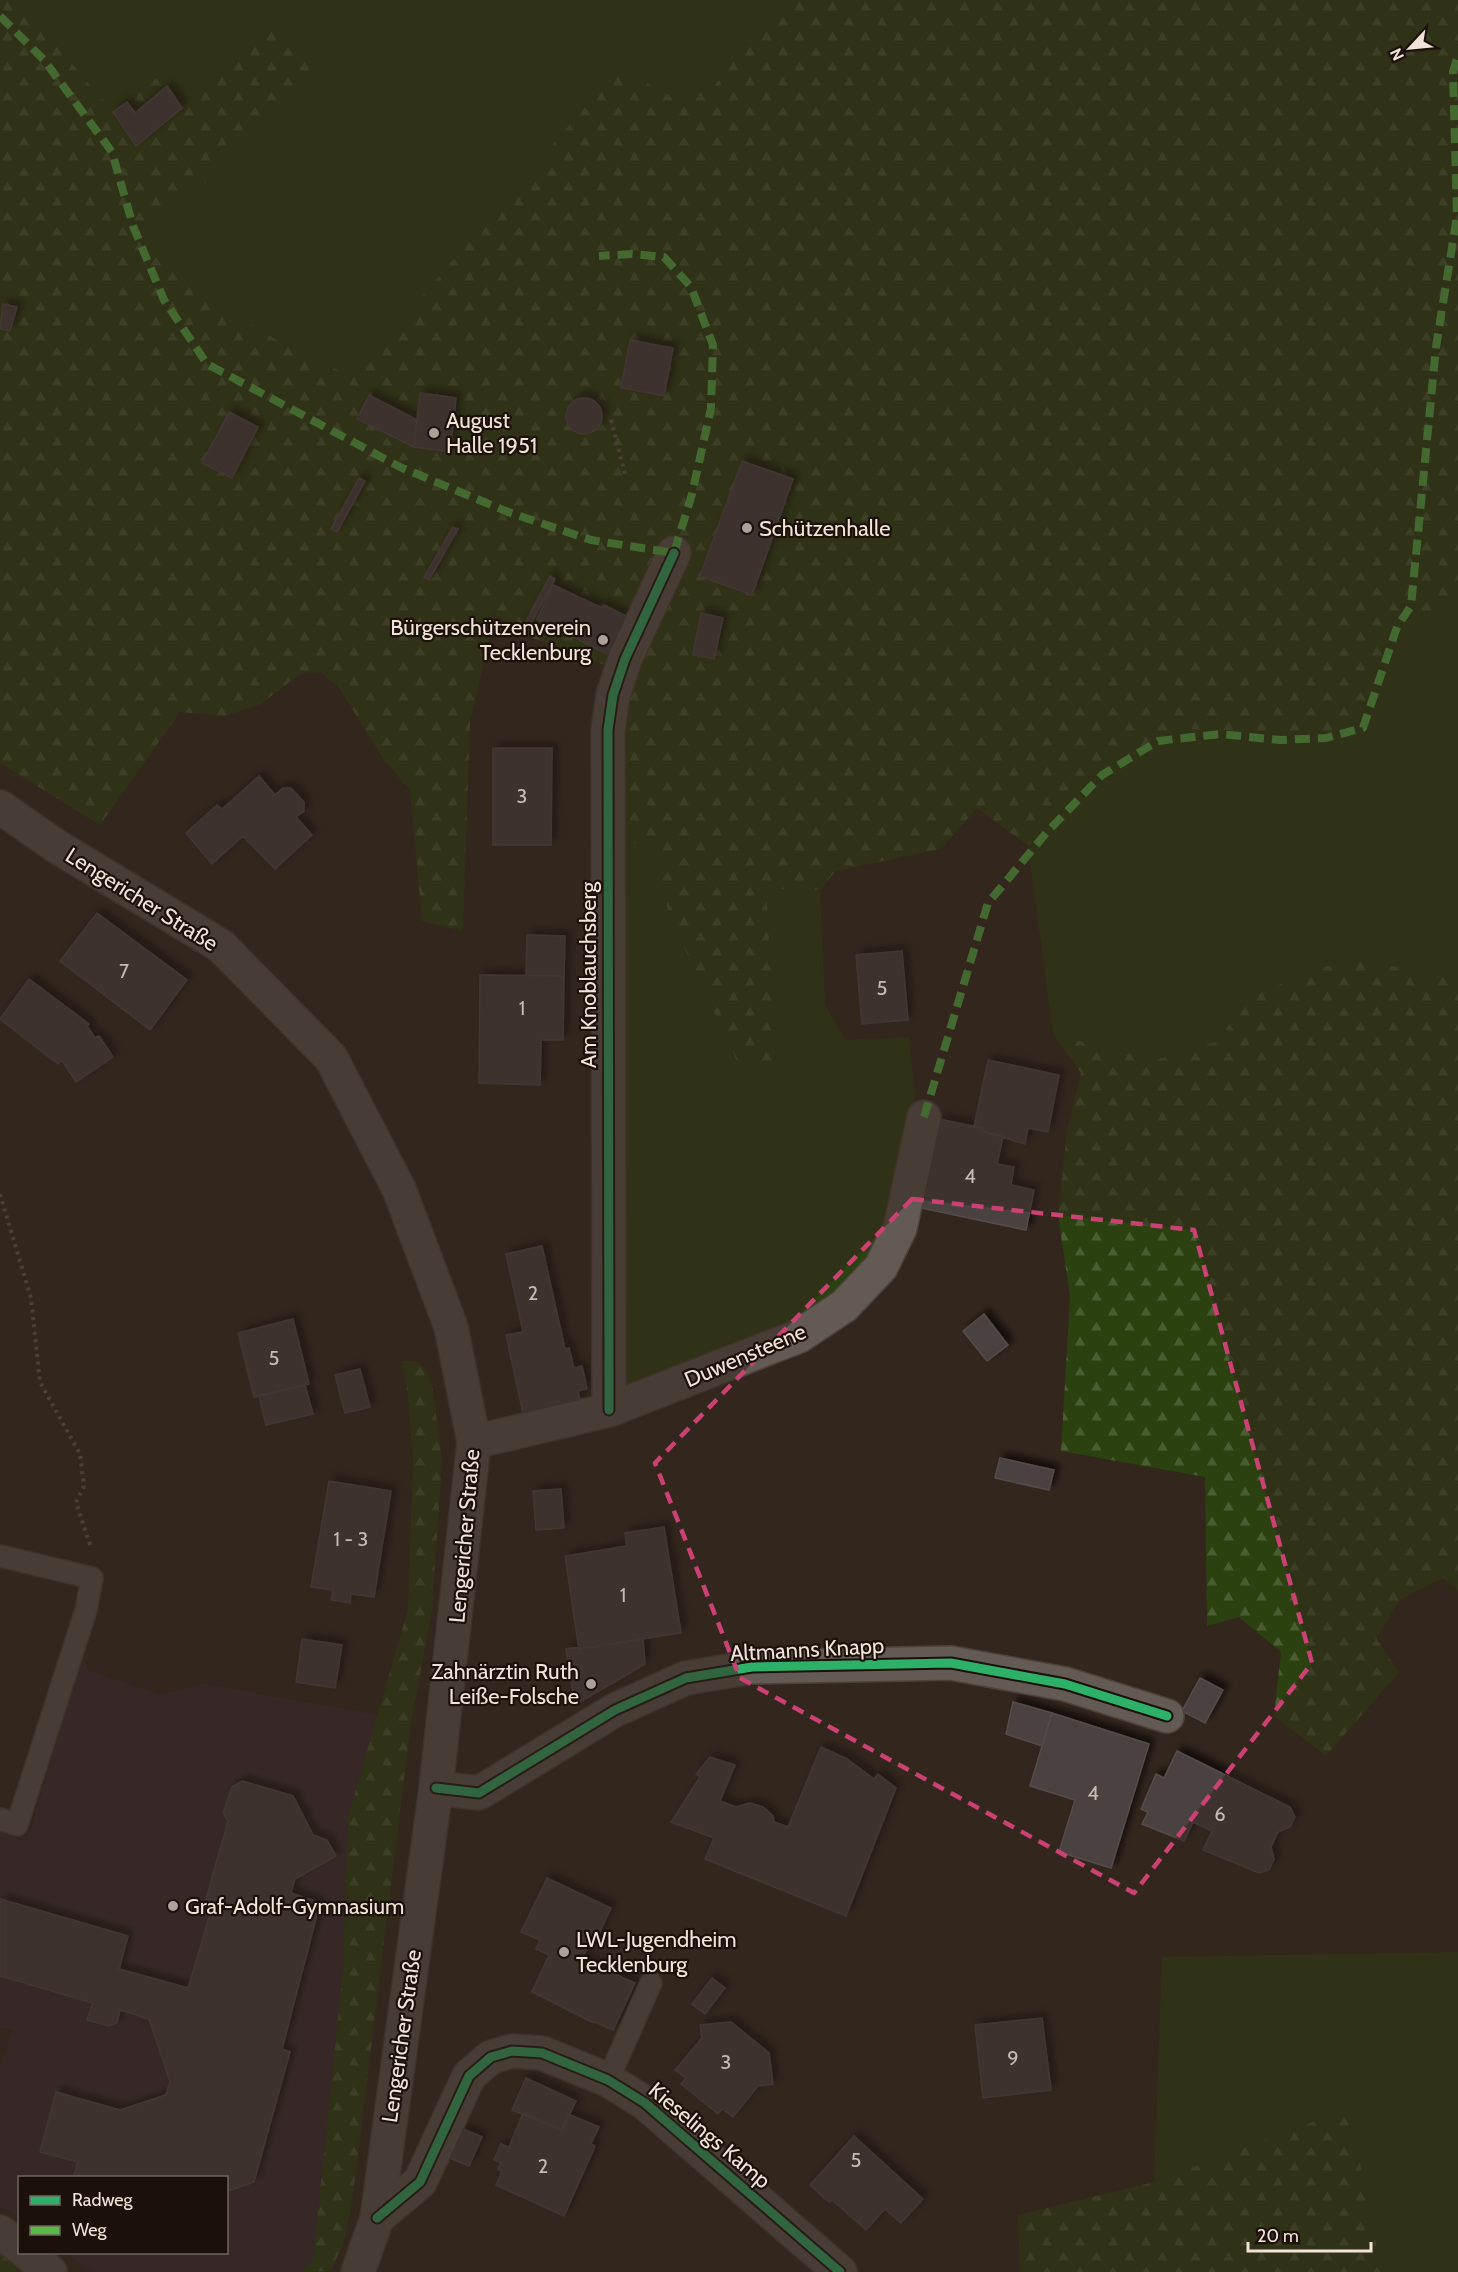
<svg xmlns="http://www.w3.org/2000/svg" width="1458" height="2272" viewBox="0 0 1458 2272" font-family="Cabin,sans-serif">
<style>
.education{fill:#3c2c34}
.green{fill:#2b410f}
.forest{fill:url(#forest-firs)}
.building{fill:#4a4241;stroke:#554c4d;stroke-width:1.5;filter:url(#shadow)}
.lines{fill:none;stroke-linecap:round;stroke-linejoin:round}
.service-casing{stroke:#4d423a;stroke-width:24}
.minor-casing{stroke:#4d423a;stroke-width:36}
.secondary-casing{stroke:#4d423a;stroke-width:36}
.path{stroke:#685f59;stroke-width:4;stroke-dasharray:3 4.5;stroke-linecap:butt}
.service{stroke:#635a53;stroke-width:21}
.minor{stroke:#635a53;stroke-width:33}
.secondary{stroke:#635a53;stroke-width:33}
.quiet{stroke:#58b947;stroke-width:8;stroke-dasharray:15 8;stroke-linecap:butt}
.cycleway-casing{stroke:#1b110a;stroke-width:13}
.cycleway{stroke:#2db169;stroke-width:9}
.marked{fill:none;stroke:#cc4174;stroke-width:4.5;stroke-dasharray:12 8;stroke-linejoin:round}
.poi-dot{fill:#afa197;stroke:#1b110a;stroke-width:2}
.labels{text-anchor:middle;stroke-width:4.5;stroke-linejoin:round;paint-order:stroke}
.number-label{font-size:20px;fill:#c8bbb2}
.poi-label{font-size:22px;fill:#f2e3d8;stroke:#1b110a;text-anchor:start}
.street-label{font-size:22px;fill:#f2e3d8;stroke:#1b110a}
</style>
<defs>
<pattern id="forest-firs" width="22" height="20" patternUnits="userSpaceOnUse" patternTransform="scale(1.5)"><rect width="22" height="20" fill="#2b410f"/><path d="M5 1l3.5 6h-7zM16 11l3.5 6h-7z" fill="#4a5c31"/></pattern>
<filter id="shadow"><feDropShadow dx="5.5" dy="-5.5" stdDeviation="3" flood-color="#0009"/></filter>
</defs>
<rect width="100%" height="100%" fill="#33261d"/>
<!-- education -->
<path class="education" d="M 82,1657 L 88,1671 L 160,1695 L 204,1684 L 378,1715 L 348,1817 L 343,1969 L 313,2259 L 302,2272 L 93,2272 L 67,2253 L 226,2252 L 226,2178 L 20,2178 L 19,2216 L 0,2207 L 0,2067 L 13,2030 L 0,2027 L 0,1832 L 27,1842 Z"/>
<!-- green -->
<path class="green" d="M 17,0 L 784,0 L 760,23 L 712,89 L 664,95 L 622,65 L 352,377 L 258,330 L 147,240 L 144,208 L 272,26 L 193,99 L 168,70 L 112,110 Z
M 1458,602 L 1458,976 L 1346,959 L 1247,997 L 1218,1041 L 1155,1060 L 1053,1034 L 1028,846 L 1095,774 L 1153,739 L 1191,729 L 1271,737 L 1363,718 L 1392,623 Z
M 620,839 L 654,849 L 669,915 L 776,1062 L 765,889 L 820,890 L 825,1004 L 845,1040 L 909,1037 L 917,1119 L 877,1263 L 776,1341 L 615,1400 Z
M 1458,1952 L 1458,2272 L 1382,2272 L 1349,2108 L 1154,2182 L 1162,1957 Z"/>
<!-- forest -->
<path class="forest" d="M 0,0 L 17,0 L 112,110 L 168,70 L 193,99 L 272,25 L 318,67 L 210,180 L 155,218 L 145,209 L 147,240 L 258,330 L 352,377 L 622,64 L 664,95 L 712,89 L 760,23 L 784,0 L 1458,0 L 1458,602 L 1392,623 L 1363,718 L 1345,731 L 1271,737 L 1191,729 L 1153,739 L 1095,774 L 1028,846 L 977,808 L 941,849 L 836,871 L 820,890 L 766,889 L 776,1063 L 737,1061 L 669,915 L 654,849 L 620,839 L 620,671 L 522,634 L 495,614 L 470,723 L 463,931 L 422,921 L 410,790 L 384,760 L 339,688 L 321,672 L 300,674 L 261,704 L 225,716 L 180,712 L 100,825 L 0,763 Z
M 1346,959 L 1458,976 L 1458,1590 L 1443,1578 L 1401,1599 L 1376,1638 L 1399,1672 L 1326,1756 L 1274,1716 L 1281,1652 L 1239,1617 L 1207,1626 L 1205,1477 L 1061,1451 L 1070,1296 L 1058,1215 L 1067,1131 L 1081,1073 L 1053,1034 L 1155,1060 L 1218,1041 L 1247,997 Z
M 402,1361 L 416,1361 L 425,1369 L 432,1384 L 442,1461 L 432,1609 L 410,1729 L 352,2203 L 343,2244 L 331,2271 L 302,2272 L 313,2259 L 343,1969 L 348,1817 L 408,1609 L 413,1458 L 408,1395 Z
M 1349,2108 L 1382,2272 L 1020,2272 L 1018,2215 L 1154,2182 Z
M 0,2252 L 24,2272 L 0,2272 Z"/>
<!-- building -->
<path class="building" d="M 167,86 L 182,108 L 136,146 L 113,112 L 127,102 L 135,113 Z
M 3,304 L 17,307 L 10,331 L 0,329 Z
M 630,340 L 673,348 L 664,396 L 621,388 Z
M 420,393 L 456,398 L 450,452 L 414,447 Z
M 369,395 L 417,420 L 414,447 L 357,419 Z
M566 416a18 18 0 1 1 36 0a18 18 0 1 1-36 0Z
M 229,412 L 258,427 L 232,478 L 202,463 Z
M 742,461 L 793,479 L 752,595 L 700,576 Z
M 359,478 L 365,481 L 337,532 L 331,529 Z
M 453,527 L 458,529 L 429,580 L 424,577 Z
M 550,576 L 555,579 L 527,631 L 522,629 Z
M 553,585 L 602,608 L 604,605 L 636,621 L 617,659 L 537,619 Z
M 701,613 L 723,618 L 714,659 L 693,655 Z
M 493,748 L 552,748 L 551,845 L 493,845 Z
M 259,776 L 275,795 L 283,788 L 291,788 L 304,802 L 304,811 L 296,817 L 312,835 L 275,869 L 243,836 L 212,864 L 186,833 L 217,805 L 222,809 Z
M 97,913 L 187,980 L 150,1030 L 60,961 Z
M 527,935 L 565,936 L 564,976 L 526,976 Z
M 902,951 L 908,1020 L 862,1024 L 856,955 Z
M 480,975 L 564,976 L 563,1040 L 541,1040 L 540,1085 L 479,1083 Z
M 29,979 L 89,1024 L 87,1026 L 95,1038 L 99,1036 L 113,1057 L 76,1082 L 62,1060 L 58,1064 L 0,1019 Z
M 988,1060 L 1059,1075 L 1048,1132 L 1028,1128 L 1025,1144 L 981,1131 L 982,1128 L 974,1127 Z
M 939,1119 L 982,1128 L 981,1131 L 1003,1136 L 997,1164 L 1014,1167 L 1011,1185 L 1034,1190 L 1026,1230 L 921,1208 Z
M 542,1246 L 565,1349 L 569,1348 L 574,1368 L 582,1366 L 587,1389 L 578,1391 L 580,1401 L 523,1413 L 506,1335 L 523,1332 L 506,1254 Z
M 984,1314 L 1008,1345 L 987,1361 L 963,1331 Z
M 293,1319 L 309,1384 L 254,1397 L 238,1333 Z
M 360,1369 L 370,1407 L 345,1413 L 335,1375 Z
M 305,1385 L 313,1414 L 266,1425 L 259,1396 Z
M 1000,1458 L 1054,1470 L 1049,1490 L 995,1478 Z
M 329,1481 L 391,1491 L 374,1597 L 351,1594 L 350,1603 L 331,1600 L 333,1590 L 311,1587 Z
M 561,1489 L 564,1528 L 536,1530 L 533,1491 Z
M 664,1527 L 681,1633 L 579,1649 L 565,1556 L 627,1546 L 625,1533 Z
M 302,1639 L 342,1645 L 335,1688 L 296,1682 Z
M 643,1639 L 645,1664 L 575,1705 L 566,1649 L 579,1647 L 579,1649 Z
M 1200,1678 L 1223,1690 L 1205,1723 L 1182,1711 Z
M 1013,1702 L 1052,1713 L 1042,1746 L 1006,1734 Z
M 1052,1713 L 1149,1744 L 1111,1868 L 1059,1852 L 1075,1800 L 1030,1786 Z
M 821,1747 L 847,1759 L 874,1779 L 878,1774 L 896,1788 L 846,1916 L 705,1859 L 714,1838 L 671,1822 L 700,1777 L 696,1774 L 710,1757 L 735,1765 L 720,1801 L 736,1807 L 750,1803 L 763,1807 L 773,1816 L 774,1822 L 788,1827 Z
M 1177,1751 L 1290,1807 L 1295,1817 L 1290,1827 L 1278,1832 L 1271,1847 L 1274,1859 L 1269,1870 L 1259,1873 L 1203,1850 L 1212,1831 L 1193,1822 L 1184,1841 L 1142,1824 L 1148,1812 L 1141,1809 L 1156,1774 L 1164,1778 Z
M 242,1781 L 293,1796 L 313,1835 L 327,1840 L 336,1856 L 295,1879 L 291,1893 L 320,1903 L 282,2049 L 290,2052 L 254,2182 L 226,2192 L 226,2178 L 73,2178 L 78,2162 L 40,2152 L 56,2092 L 120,2110 L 166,2095 L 170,2081 L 149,2019 L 120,2010 L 117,2023 L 109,2026 L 87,2020 L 93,2003 L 0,1976 L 0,1899 L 128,1936 L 119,1969 L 188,1988 L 214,1901 L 206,1899 L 228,1821 L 223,1813 L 232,1787 Z
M 547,1878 L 611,1908 L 594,1944 L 590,1942 L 582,1959 L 635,1983 L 613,2030 L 595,2022 L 594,2023 L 532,1992 L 549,1955 L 536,1949 L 540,1940 L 521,1932 Z
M 712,1978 L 725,1988 L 705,2014 L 692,2004 Z
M 1042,2018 L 1051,2090 L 983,2098 L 975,2025 Z
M 731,2022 L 769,2053 L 773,2084 L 758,2086 L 733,2117 L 722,2109 L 718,2114 L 681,2084 L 686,2078 L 675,2070 L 702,2038 L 700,2025 Z
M 526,2078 L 576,2101 L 562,2130 L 512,2110 Z
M 523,2113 L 562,2130 L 568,2114 L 599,2127 L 591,2144 L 595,2146 L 564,2216 L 496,2185 L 502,2171 L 498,2169 L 501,2163 L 494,2160 L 501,2144 L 509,2147 Z
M 463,2129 L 482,2137 L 469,2166 L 450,2158 Z
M 854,2136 L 923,2199 L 901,2223 L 885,2209 L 866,2230 L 832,2200 L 829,2202 L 810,2185 Z"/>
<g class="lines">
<!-- service casing -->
<g class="service-casing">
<path id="service" d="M 0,1556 L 92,1578 L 86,1610 L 17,1825 L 0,1819
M 608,2080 L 651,1983"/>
</g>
<!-- minor casing -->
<g class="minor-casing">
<path id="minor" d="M 609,1410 L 608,730 L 613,695 L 625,659 L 674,553
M 474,1442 L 609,1410 L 799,1336 L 844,1306 L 881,1267 L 900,1228 L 924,1117
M 436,1788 L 479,1793 L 615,1710 L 686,1678 L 752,1667 L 951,1663 L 1065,1684 L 1167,1716
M 377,2218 L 420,2182 L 469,2076 L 491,2057 L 512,2051 L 542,2053 L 608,2080 L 645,2103 L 840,2272
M 0,2232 L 20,2247
M 26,2252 L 50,2272"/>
</g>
<!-- secondary casing -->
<g class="secondary-casing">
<path id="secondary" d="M 0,807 L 56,846 L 221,946 L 331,1058 L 399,1189 L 451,1327 L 474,1442 L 436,1788 L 377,2218 L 358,2272"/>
</g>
<!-- path -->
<path class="path" d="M 611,420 L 625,474
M 0,1194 L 31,1298 L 40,1382 L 80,1454 L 84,1486 L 76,1502 L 90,1545"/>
<!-- service -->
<use href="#service" class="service"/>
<!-- minor -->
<use href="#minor" class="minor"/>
<!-- secondary -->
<use href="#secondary" class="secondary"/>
<!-- quiet -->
<path class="quiet" d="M 0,16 L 44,60 L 112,152 L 133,226 L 164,300 L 207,364 L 400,467 L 508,512 L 591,540 L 674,553 L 692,494 L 711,408 L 713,345 L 691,287 L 664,257 L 632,254 L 599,256
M 924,1117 L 988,903 L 1047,832 L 1102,775 L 1158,741 L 1220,734 L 1280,740 L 1326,738 L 1363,728 L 1397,627 L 1411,606 L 1436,347 L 1457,216 L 1453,72 L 1458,55"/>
<!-- cycleway casing -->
<g class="cycleway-casing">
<path id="cycleway" d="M 609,1410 L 608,730 L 613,695 L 625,659 L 674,553
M 436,1788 L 479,1793 L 615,1710 L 686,1678 L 752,1667 L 951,1663 L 1065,1684 L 1167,1716
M 377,2218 L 420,2182 L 469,2076 L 491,2057 L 512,2051 L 542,2053 L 608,2080 L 645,2103 L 840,2272"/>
</g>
<!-- cycleway -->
<use href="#cycleway" class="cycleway"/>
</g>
<!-- marked area -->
<path d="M0 0H1458V2272H0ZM 912,1199 L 1194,1230 L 1312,1663 L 1134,1893 L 740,1678 L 655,1463 Z" fill="#33261d" fill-opacity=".55" fill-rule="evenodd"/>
<path class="marked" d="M 912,1199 L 1194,1230 L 1312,1663 L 1134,1893 L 740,1678 L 655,1463 Z"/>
<!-- markers -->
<g class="poi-dot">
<circle cx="434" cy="433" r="6"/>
<circle cx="747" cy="528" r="6"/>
<circle cx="603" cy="640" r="6"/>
<circle cx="591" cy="1684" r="6"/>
<circle cx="173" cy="1906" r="6"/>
<circle cx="564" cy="1952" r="6"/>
</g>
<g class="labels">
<!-- number labels -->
<g class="number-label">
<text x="522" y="803">3</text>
<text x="124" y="978">7</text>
<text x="882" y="995">5</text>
<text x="522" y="1015">1</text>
<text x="970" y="1183">4</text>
<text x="533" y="1300">2</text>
<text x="274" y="1365">5</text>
<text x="351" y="1546">1 - 3</text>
<text x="623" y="1602">1</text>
<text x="1093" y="1800">4</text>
<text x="1220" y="1821">6</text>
<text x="1013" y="2065">9</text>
<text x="726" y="2069">3</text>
<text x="856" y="2167">5</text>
<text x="543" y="2173">2</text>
</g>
<!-- poi labels -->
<g class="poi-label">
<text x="446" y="428">August<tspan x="446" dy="25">Halle 1951</tspan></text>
<text x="759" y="536">Schützenhalle</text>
<text x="591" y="635" text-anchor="end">Bürgerschützenverein<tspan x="591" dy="25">Tecklenburg</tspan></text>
<text x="579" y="1679" text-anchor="end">Zahnärztin Ruth<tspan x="579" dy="25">Leiße-Folsche</tspan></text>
<text x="185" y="1914">Graf-Adolf-Gymnasium</text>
<text x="576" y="1947">LWL-Jugendheim<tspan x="576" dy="25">Tecklenburg</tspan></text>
</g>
<!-- street labels -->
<g class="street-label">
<text transform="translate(142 899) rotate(32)" y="8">Lengericher Straße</text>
<text transform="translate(588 975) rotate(-90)" y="8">Am Knoblauchsberg</text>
<text transform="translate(745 1355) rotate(-23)" y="8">Duwensteene</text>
<text transform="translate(464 1536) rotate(-85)" y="8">Lengericher Straße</text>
<text transform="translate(807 1649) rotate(-3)" y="8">Altmanns Knapp</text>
<text transform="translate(401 2036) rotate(-82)" y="8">Lengericher Straße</text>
<text transform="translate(710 2135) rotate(40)" y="8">Kieselings Kamp</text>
</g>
</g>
<!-- legend -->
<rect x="18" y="2176" width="210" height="78" fill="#1b110a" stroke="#71655c" stroke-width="1.5"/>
<rect x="30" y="2196" width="30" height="9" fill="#2db169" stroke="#71655c" stroke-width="1.5"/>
<text x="72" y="2206" font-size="18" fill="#f2e3d8">Radweg</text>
<rect x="30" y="2226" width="30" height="9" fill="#58b947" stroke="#71655c" stroke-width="1.5"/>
<text x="72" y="2236" font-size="18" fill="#f2e3d8">Weg</text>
<!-- north arrow -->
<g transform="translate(1410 48) rotate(244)" stroke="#1b110a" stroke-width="4.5" paint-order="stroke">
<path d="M0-4.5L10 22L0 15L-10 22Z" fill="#f2e3d8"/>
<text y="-9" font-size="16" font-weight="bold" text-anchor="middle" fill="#f2e3d8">N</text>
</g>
<!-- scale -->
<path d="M1248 2242v9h123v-9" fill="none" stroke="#f2e3d8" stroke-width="3"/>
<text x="1257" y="2242" font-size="18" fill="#f2e3d8" stroke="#1b110a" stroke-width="4.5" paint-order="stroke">20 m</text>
</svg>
